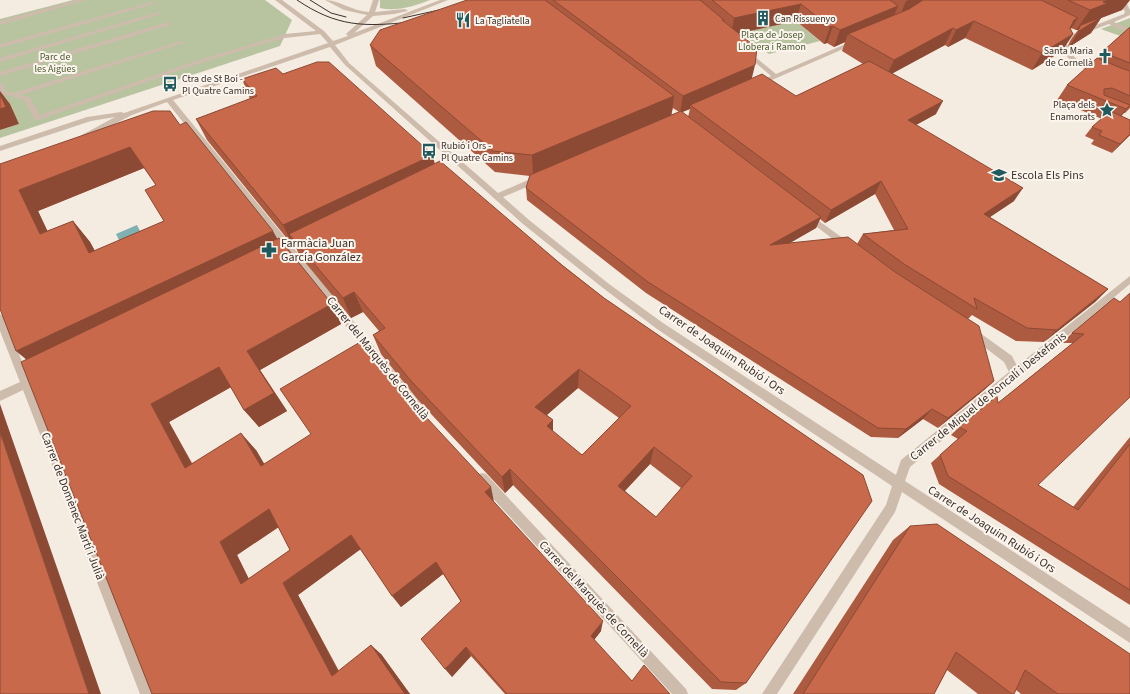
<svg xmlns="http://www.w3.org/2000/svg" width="1130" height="694" viewBox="0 0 1130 694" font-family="'Source Sans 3',sans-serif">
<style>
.green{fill:#b8c4a0}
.water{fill:#7fb0b2}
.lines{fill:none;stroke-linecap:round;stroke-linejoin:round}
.minor{fill:#cdbbac;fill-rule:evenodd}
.tram{stroke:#3b302b;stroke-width:1}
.wall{fill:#ac5a40;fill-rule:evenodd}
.shaded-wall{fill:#8c4a34}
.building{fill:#c8694b;stroke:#8c4a34;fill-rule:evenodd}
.labels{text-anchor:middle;stroke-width:4;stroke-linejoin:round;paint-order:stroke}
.far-poi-label{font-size:10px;fill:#3b302b;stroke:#fbf5ee;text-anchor:start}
.far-park-label{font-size:10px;fill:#4a5a2e;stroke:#fbf5ee}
.poi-label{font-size:12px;fill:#3b302b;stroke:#fbf5ee;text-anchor:start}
.street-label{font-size:12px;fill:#3b302b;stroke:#fbf5ee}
</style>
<rect width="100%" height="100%" fill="#f4ebe1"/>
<!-- green -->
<path class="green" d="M 73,0 L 265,0 L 292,20 L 280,46 L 0,138 L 0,130 L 19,124 L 0,107 L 0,19 Z
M 380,0 L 430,0 C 414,6 397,12 380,8 Z
M 716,15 L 748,31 L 796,21 L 820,41 L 769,54 Z
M 1130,18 L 1130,40 C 1120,35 1111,33 1101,29 Z"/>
<!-- water -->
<path class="water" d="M 137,225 L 146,243 L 125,252 L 116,234 Z"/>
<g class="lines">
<!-- minor -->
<path class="minor" d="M 77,0 L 87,0 L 0,25 L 0,21 Z
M 275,0 L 282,0 L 324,31 L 333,41 L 348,36 L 346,34 L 347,33 L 367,15 L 344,10 L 325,0 C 339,0 352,11 369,12 L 373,0 L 379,0 L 375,12 L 405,9 L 408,11 L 394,14 L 373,16 L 354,33 L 440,0 L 448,0 L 335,45 L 349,63 L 498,193 L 537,176 L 543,176 L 543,180 L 503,197 L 529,220 L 609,284 L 663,323 L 896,475 L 901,460 L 1009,372 L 1004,362 L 970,336 L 968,333 L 970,330 L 976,330 L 1012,356 L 1017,366 L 1130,276 L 1130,284 L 910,467 L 905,481 L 1130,628 L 1130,643 L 902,492 L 895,512 L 777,694 L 762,694 L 886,505 L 892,486 L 657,329 L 603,288 L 523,224 L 345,65 L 330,47 L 173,100 L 425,409 L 426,412 L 425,415 L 421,417 L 417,415 L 167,102 L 132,115 L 89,137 L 86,137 L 82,135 L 115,117 L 91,121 L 0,151 L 0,146 L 87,117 L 121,112 L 124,113 L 328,43 L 320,34 L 285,38 L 259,45 L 200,63 L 38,120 L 35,120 L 24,100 L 0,93 L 0,82 L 3,84 L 6,91 L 13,93 L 181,41 L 186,42 L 21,95 L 30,97 L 40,115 L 196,61 L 285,34 L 316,31 Z
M 1119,0 L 1125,0 L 1130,10 L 1130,15 L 1114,22 L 1130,29 L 1130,33 L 1109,24 L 1072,38 L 1067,43 C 1069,60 1088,65 1101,71 L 1101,73 C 1088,75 1057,56 1062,41 L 1068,36 L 1124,14 L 1125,12 Z
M 152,2 L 157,3 L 0,48 L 0,44 Z
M 159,12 L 164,13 L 0,62 L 0,58 Z
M 168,22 L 171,24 L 170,25 L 0,76 L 0,72 Z
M 855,40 L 858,42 L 857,43 L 758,86 L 756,85 L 756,83 L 771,76 L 743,52 L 748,51 L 776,74 Z
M 808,213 L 851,244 L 852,246 L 851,248 L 845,248 L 805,218 L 804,216 Z
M 0,314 L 5,318 L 28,377 L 41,372 L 45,373 L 46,376 L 45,379 L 32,385 L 154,694 L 140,694 L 23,390 L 0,401 L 0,391 L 20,382 L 0,331 Z
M 482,473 L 486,474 L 686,689 L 688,694 L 672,694 L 478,482 L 476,478 L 478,474 Z"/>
<!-- tram -->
<path class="tram" d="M 297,0 C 337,27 364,27 411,22
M 310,0 L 331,13 L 346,17
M 403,18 L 439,10"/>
</g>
<!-- wall -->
<path class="wall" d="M 467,0 L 1130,0 L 1122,10 L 1101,18 L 1091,33 L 1069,47 L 1068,46 L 1070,41 L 1078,30 L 1076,30 L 1071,28 L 1070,29 L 1073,34 L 1062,51 L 1032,70 L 965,38 L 948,47 L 945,45 L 892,73 L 936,114 L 916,125 L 1014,201 L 990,217 L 1108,289 L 1095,302 L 1044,342 L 1016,341 L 972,315 L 968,319 L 994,381 L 984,390 L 938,428 L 923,419 L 898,438 L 871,437 L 646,293 L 527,200 L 526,188 L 530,176 L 495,172 L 376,66 L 370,45 ZM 796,21 L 824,44 L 827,43 L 834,47 L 845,42 L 842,51 L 863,64 L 796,96 L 751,79 L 738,33 ZM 673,108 L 679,112 L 671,115 ZM 690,109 L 688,117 L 682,112 ZM 875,194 L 894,230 L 863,234 L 857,244 L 789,243 L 816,228 L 820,219 L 825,223 Z
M 1130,27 L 1130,108 L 1125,113 L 1124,113 L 1121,116 L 1130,120 L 1130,135 L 1112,153 L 1091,144 L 1094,140 L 1085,136 L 1092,127 L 1102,119 L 1057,100 L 1067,85 L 1098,58 L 1102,52 Z
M 283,74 L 435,164 L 604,298 L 863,475 L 746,683 L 736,690 L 712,689 L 513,485 L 505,493 L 418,400 L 381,354 L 373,335 L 379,331 L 363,312 L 351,318 L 299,255 L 295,245 L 293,246 L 207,140 L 196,119 L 250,99 L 242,79 ZM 578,388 L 619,418 L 582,455 L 553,432 L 553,420 L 547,415 ZM 650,464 L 681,488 L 656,517 L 625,491 Z
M 180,125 L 332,304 L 341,324 L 260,370 L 287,411 L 259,427 L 244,410 L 231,387 L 169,422 L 192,463 L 256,450 L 264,464 L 401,390 L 601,631 L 594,640 L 632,681 L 670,694 L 505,694 L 471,656 L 452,677 L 461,602 L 443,574 L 401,607 L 360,549 L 298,595 L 339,671 L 381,654 L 410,694 L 152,694 L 0,164 ZM 144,168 L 156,185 L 164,221 L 95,251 L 90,242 L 73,221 L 47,231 L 38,211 ZM 279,527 L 290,550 L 249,579 L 237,555 Z
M 1114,298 L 1038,485 L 1073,507 L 1130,437 L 1130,605 L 939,484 L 931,463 L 958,439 L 951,435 L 959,427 L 998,403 L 1073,343 L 1062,343 L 1072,333 Z
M 910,526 L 1130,694 L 1021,694 L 1016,690 L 1014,694 L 978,694 L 947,670 L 934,694 L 793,694 L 893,540 Z"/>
<!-- shaded-wall -->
<path class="shaded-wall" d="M 909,0 L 929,0 L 899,18 L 906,1 Z
M 1108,0 L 1130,0 L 1122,10 L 1101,18 L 1091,33 L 1069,47 L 1079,31 L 1081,25 L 1078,30 L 1076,30 L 1090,10 L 1103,2 Z
M 801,4 L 796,21 L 731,35 L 734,18 Z
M 898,6 L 891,23 L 848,34 L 845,42 L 834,47 L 840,30 Z
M 1078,18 L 1067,35 L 1074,20 Z
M 974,21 L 965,38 L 948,47 L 956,30 Z
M 833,26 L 827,43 L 824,44 L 830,27 Z
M 953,28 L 945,45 L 886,77 L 894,60 Z
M 1073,34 L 1062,51 L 1032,70 L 1042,53 Z
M 755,65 L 751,82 L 690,105 L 690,109 L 680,113 L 683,96 Z
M 0,91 L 10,104 L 19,124 L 0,130 Z
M 674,96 L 671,118 L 533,176 L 532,155 Z
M 943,101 L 936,114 L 901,133 L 908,120 Z
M 1130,105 L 1119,119 L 1114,124 L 1126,109 Z
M 1130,134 L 1130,135 L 1112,153 L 1120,144 Z
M 130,147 L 144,168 L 38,211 L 59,255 L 40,234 L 19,190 Z
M 433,155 L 437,176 L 289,234 L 295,245 L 293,246 L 283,225 Z
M 881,181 L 875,194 L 825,223 L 831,210 Z
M 1023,188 L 1014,201 L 975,227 L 984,214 Z
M 821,217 L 816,228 L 766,257 L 770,245 Z
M 73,221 L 90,242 L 107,274 L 89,253 Z
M 273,231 L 284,251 L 39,370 L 16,351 Z
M 1108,289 L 1095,302 L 1044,342 L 1057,330 Z
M 354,292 L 363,312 L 351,318 L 343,298 Z
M 332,304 L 341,324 L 260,370 L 287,411 L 259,427 L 244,410 L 247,351 Z
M 219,367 L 233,386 L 169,422 L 202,483 L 185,468 L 151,404 Z
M 579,369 L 578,388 L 536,424 L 535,407 Z
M 994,381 L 984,390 L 938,428 L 948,418 Z
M 0,404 L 101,694 L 89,694 L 0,432 Z
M 932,409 L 923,419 L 898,438 L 906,429 Z
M 553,420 L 553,437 L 547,426 Z
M 241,433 L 256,450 L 275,482 L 261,466 Z
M 654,447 L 650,464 L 615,501 L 618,486 Z
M 510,469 L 513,485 L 505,493 L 502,477 Z
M 491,487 L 494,502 L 485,492 Z
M 269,509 L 284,523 L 237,555 L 257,596 L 241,584 L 220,542 Z
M 351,535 L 361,549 L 298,595 L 345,684 L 332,676 L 283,583 Z
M 436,562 L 443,574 L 401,607 L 392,596 Z
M 603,621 L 601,631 L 590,645 L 591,636 Z
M 371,645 L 381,654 L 410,694 L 405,694 Z
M 466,647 L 471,656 L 452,677 L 445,669 Z"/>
<!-- building -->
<path class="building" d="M 467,0 L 545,0 L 674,96 L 532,155 L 493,151 L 370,45 L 380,30 Z
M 553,0 L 700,0 L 724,20 L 722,20 L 757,48 L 755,65 L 683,96 Z
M 712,0 L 890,0 L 898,6 L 840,30 L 833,26 L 830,27 L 801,4 L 734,18 Z
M 923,0 L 1041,0 L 1078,18 L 1074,20 L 1070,28 L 1073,34 L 1042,53 L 974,21 L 956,30 L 953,28 L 894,60 L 848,34 L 909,9 Z
M 1068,0 L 1108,0 L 1103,2 L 1108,3 L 1090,10 Z
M 1102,17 L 1079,31 L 1078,30 L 1081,25 Z
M 1130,27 L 1130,63 L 1102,52 Z
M 1097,58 L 1121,68 L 1130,71 L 1130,96 L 1112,88 L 1104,89 L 1104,95 L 1130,105 L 1126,109 L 1067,85 Z
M 869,61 L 943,101 L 908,120 L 1023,188 L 984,214 L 1108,289 L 1057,330 L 1027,328 L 974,298 L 977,309 L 904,264 L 863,234 L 908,229 L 881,181 L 831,210 L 690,105 L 762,74 L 796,96 Z
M 317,62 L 329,62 L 433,155 L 283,225 L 196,119 L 257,96 L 242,79 L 276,68 L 283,74 Z
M 0,94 L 6,107 L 0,109 Z
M 153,111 L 170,111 L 180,125 L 186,122 L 273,231 L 16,351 L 0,309 L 0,164 ZM 130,147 L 156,185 L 145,190 L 164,221 L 89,253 L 73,221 L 40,234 L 19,190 Z
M 681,111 L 821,217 L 770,245 L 848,237 L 895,272 L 979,326 L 994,381 L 948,418 L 932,409 L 906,429 L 878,428 L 648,282 L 526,188 L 530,175 Z
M 1110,111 L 1130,120 L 1130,134 L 1120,144 L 1099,135 L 1102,131 L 1092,127 Z
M 440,161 L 563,266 L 604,298 L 863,475 L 872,501 L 746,683 L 721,682 L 510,469 L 502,477 L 412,382 L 373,335 L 385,328 L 354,292 L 343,298 L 289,234 ZM 579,369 L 631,406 L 582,455 L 547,426 L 553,420 L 535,407 ZM 654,447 L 692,476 L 656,517 L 618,486 Z
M 279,238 L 332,304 L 247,351 L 274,393 L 244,410 L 219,367 L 151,404 L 185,468 L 241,433 L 261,466 L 311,434 L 280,389 L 362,341 L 401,390 L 491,487 L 485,492 L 603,621 L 591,636 L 632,681 L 644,665 L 670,694 L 507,694 L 466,647 L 445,669 L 421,639 L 461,601 L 436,562 L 392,596 L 351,535 L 283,583 L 332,676 L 371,645 L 405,694 L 152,694 L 21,362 ZM 269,509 L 290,550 L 241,584 L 220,542 Z
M 1130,293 L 1130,397 L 1038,485 L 1078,510 L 1130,444 L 1130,590 L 948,476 L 940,455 L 967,431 L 959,427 L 997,396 L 998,403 L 1063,351 L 1084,334 L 1072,333 L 1114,298 L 1120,302 Z
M 0,432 L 89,694 L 0,694 Z
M 937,524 L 1130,654 L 1130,694 L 1058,694 L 1025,670 L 1014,694 L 1012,694 L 956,652 L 934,694 L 803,694 L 910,526 Z"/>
<!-- icons -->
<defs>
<g id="building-bare" transform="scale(1.2)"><path d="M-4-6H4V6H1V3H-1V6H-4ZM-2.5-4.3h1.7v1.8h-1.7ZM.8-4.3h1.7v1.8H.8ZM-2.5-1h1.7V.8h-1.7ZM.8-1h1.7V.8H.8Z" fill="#1f5a5e" stroke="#fbf5ee" stroke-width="2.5" paint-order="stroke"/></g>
<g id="restaurant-bare" transform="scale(1.2)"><path d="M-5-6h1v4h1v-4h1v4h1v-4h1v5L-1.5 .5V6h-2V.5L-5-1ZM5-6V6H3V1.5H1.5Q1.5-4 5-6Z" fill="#1f5a5e" stroke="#fbf5ee" stroke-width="2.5" paint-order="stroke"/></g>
<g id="church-bare" transform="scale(1.2)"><path d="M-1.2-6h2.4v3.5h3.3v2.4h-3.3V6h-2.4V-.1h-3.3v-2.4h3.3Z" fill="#1f5a5e" stroke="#fbf5ee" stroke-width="2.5" paint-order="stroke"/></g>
<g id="bus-bare" transform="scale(1.2)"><path d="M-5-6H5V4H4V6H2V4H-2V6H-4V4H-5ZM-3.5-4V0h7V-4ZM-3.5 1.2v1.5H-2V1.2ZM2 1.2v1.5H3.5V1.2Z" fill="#1f5a5e" stroke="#fbf5ee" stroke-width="2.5" paint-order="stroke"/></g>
<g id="sight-bare" transform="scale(1.2)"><path d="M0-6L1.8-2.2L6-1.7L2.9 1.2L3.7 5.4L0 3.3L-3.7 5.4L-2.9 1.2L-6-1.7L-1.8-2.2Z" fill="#1f5a5e" stroke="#fbf5ee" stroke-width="2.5" paint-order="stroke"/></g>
<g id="school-bare" transform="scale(1.2)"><path d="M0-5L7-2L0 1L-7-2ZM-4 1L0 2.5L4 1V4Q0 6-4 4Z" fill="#1f5a5e" stroke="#fbf5ee" stroke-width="2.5" paint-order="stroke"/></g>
<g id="pharmacy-bare" transform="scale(1.2)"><path d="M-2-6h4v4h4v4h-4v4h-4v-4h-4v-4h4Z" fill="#1f5a5e" stroke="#fbf5ee" stroke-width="2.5" paint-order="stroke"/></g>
</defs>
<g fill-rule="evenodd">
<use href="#building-bare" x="763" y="18"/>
<use href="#restaurant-bare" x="463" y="20"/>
<use href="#church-bare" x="1105" y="56"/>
<use href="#bus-bare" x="170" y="84"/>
<use href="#sight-bare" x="1107" y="110"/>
<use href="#bus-bare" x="429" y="151"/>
<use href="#school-bare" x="999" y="175"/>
<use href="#pharmacy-bare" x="269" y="250"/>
</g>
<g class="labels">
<!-- far-poi labels -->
<g class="far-poi-label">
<text x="775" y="22">Can Rissuenyo</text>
<text x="475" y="24">La Tagliatella</text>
<text x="1093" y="54" text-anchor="end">Santa Maria<tspan x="1093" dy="12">de Cornellà</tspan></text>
<text x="182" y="82">Ctra de St Boi -<tspan x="182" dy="12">Pl Quatre Camins</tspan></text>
<text x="1095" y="108" text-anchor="end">Plaça dels<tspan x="1095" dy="12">Enamorats</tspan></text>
<text x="441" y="149">Rubió i Ors -<tspan x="441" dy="12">Pl Quatre Camins</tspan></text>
</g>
<!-- far-park labels -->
<g class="far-park-label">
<text x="772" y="38">Plaça de Josep<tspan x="772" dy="12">Llobera i Ramon</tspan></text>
<text x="55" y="60">Parc de<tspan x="55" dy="12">les Aigües</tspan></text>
</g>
<!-- poi labels -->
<g class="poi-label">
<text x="1011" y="179">Escola Els Pins</text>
<text x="281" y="247">Farmàcia Juan<tspan x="281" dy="14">García González</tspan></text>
</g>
<!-- street labels -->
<g class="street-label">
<text transform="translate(722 350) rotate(34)" y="4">Carrer de Joaquim Rubió i Ors</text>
<text transform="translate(378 358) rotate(51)" y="4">Carrer del Marquès de Cornellà</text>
<text transform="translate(988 396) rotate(-39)" y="4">Carrer de Miquel de Roncalí i Destefanis</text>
<text transform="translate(73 506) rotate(69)" y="4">Carrer de Domènec Martí i Julià</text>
<text transform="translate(992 529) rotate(33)" y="4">Carrer de Joaquim Rubió i Ors</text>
<text transform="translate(594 599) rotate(47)" y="4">Carrer del Marquès de Cornellà</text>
</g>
</g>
</svg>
